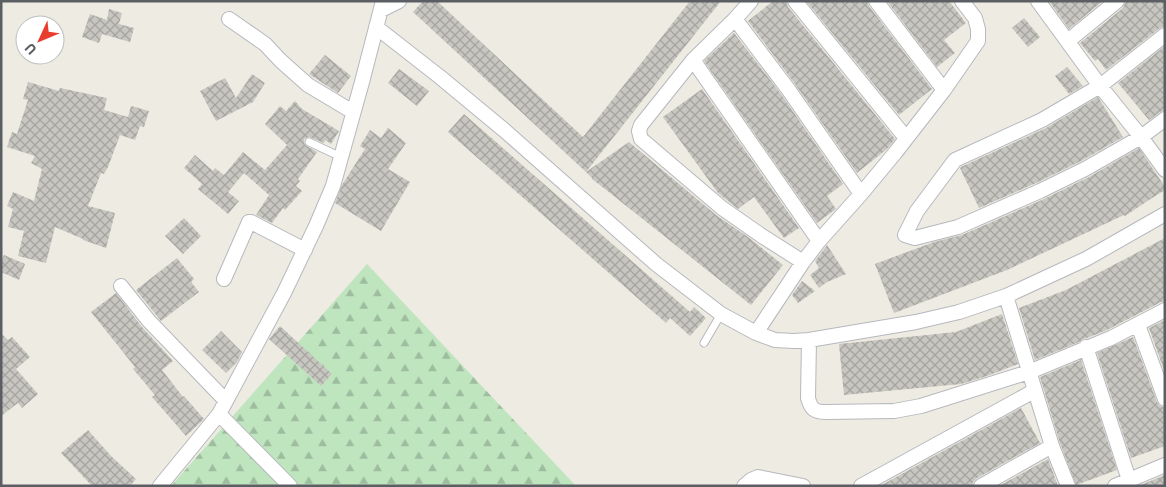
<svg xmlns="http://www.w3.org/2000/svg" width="1166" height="487" viewBox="0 0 1166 487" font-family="'IBM Plex Sans',sans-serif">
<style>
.forest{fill:url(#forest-firs)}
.building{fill:url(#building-cross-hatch)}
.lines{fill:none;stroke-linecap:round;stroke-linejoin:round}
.service-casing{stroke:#b5b8bd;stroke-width:9}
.minor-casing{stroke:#b5b8bd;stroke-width:16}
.service{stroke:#fff;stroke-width:7}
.minor{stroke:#fff;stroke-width:14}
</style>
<defs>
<pattern id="forest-firs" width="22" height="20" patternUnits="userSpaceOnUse" patternTransform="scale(1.25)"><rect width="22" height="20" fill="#bfe5bf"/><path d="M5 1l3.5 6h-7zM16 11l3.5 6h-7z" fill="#9ebd9f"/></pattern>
<pattern id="building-cross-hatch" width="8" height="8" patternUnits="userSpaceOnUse" patternTransform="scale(1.25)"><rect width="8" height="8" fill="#c8c6c0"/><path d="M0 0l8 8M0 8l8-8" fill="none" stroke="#a5a4a0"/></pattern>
</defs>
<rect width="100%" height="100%" fill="#eeebe2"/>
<!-- forest -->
<path class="forest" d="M 367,264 L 576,486 L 171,486 Z"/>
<!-- building -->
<path class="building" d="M 423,1 L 437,1 L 583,137 L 690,1 L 721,1 L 586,172 L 413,12 Z
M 773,1 L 786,1 L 788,7 L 895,139 L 887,149 L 857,173 L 795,84 L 748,21 Z
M 806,1 L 867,1 L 869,6 L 932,89 L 899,115 Z
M 887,1 L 949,1 L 966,23 L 944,40 L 955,53 L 937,67 Z
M 1049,1 L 1103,1 L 1069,29 Z
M 1126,1 L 1165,1 L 1165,26 L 1160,28 L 1106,70 L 1098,59 L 1095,61 L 1080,43 L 1123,8 Z
M 109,9 L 122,13 L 119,24 L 134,28 L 130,42 L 102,34 L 99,43 L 82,37 L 90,14 L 107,20 Z
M 1024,18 L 1040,37 L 1028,47 L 1012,28 Z
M 734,33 L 781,94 L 843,184 L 827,196 L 836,209 L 817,223 L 704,61 Z
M 1165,46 L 1165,110 L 1160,112 L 1149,120 L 1118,83 Z
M 325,55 L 351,76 L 338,93 L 309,74 Z
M 1067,67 L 1083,86 L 1069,94 L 1055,76 Z
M 399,69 L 429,91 L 417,106 L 388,83 Z
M 252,74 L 265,83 L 253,102 L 216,121 L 200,91 L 225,78 L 236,98 Z
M 28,82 L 59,91 L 60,88 L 107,98 L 104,110 L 128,117 L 131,106 L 149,111 L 144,127 L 140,126 L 135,140 L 120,135 L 108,167 L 104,174 L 101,173 L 88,206 L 115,213 L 106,248 L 83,240 L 83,239 L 55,227 L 46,263 L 18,256 L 24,231 L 8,227 L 13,209 L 7,206 L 13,192 L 34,201 L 42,169 L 31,163 L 35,156 L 7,147 L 12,132 L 17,134 L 28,100 L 23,99 Z
M 702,89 L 799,228 L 784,238 L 754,197 L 738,209 L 718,193 L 663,117 Z
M 1098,97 L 1123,137 L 1081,161 L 1036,183 L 979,208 L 960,168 L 961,167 L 1046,128 Z
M 295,101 L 302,109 L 339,131 L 331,144 L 325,140 L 324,143 L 309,137 L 304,139 L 304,142 L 305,145 L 317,152 L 298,179 L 300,181 L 296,186 L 302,191 L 285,210 L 283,208 L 272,223 L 256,215 L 269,195 L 244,173 L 228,192 L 239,201 L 228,214 L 198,189 L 202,184 L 184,168 L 195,155 L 213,171 L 215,168 L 224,175 L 243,152 L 265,170 L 287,145 L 265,124 L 280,106 L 286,111 Z
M 464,114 L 690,312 L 694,307 L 706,318 L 690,336 L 670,318 L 666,323 L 448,132 Z
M 388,128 L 406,143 L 388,169 L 410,182 L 381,231 L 335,203 L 342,185 L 365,149 L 360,146 L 370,130 L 381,138 Z
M 629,142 L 716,215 L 748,237 L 783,265 L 751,305 L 605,189 L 592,179 L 592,178 L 586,172 Z
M 1139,148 L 1165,187 L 1165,190 L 1152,198 L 1125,216 L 1124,215 L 1007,270 L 894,313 L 875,264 L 934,242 L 962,235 L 1044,199 L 1089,177 Z
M 184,218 L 201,236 L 183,254 L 165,236 Z
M 1165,238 L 1165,301 L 1161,302 L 1107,330 L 1087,338 L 1083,339 L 1079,342 L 1035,360 L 1019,308 L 1066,290 Z
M 827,245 L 846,274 L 827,282 L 819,288 L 810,275 L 819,268 L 815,261 Z
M 4,255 L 25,264 L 19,280 L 1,272 L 1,262 Z
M 177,258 L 194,279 L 191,282 L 199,292 L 161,321 L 136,290 Z
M 802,281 L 815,291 L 798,303 L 792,295 Z
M 116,293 L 142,327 L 173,361 L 162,370 L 183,397 L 184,396 L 204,419 L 186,436 L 152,397 L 155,395 L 133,369 L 135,367 L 91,312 Z
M 1002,314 L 1018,364 L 987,376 L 961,384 L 844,395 L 839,344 L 956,332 Z
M 1165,320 L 1165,373 L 1149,328 Z
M 280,326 L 332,374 L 321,386 L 269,339 Z
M 221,331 L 242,352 L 237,362 L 226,373 L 202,350 Z
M 1,333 L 8,340 L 12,337 L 30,357 L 16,369 L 38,394 L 22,408 L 18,403 L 1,416 Z
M 1133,337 L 1157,402 L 1160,406 L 1165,408 L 1165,446 L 1131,458 L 1097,353 Z
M 1081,360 L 1117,470 L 1076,485 L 1060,443 L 1040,377 Z
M 1021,408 L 1040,443 L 977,478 L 973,482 L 972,486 L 880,486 Z
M 88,430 L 111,456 L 136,479 L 130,486 L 92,486 L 61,453 Z
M 1048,459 L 1058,486 L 999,486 Z
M 1165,475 L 1165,486 L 1138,486 Z"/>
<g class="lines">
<!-- service casing -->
<g class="service-casing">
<path id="service" d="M 309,142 L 341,157
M 704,343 L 721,314"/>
</g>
<!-- minor casing -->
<g class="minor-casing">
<path id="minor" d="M 751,1 L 735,19 L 693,60 L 641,125 L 639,131 L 641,139 L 722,208 L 762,236 L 803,262
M 795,1 L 906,138
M 876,1 L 944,90
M 1038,1 L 1100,86 L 1141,137 L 1165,170
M 381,10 L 399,1
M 229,19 L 265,44 L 281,61 L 308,85 L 353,112
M 735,19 L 788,89 L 861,194
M 376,27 L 440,77 L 504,130 L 656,264 L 721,314 L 756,333 L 775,340 L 794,341 L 809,340 L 916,322 L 959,312 L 1006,296 L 1086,259 L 1165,214
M 1165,35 L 1100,86 L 1042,120 L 955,160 L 917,211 L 905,235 L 915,238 L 958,227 L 1040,191 L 1085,169 L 1141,137 L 1165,119
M 1068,41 L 1117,1
M 693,60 L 819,241
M 224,279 L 249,222 L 251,222 L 305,250
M 121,286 L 149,321 L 226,401
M 1006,296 L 1052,446 L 1068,486
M 1138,325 L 1165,399
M 756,333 L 803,262 L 819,241 L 861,194 L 895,153 L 944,90 L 978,41 L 978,29 L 975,18 L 962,1
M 809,340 L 808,398 C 811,409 814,412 826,412 L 894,411 L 921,406 L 1029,372 L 1111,338 L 1165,310
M 1086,347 L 1129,480
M 219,414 L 290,486
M 160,486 L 219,414 L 284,293 L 316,226 L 333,186 L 362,82 L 383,1
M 744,486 L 751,480 L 758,477 L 803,486
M 861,486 L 1034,391
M 981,486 L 1052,446
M 1115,486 L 1165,465"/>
</g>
<!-- service -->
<use href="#service" class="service"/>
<!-- minor -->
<use href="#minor" class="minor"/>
</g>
<!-- border -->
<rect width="1166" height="487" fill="none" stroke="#5b5e63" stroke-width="5"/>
<!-- north arrow -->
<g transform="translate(40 40) rotate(226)"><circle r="24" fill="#ffffff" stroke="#bdbfc1"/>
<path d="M0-4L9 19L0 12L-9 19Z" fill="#e93d2d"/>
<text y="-8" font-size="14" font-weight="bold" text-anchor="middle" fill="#5b5e63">U</text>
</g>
</svg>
